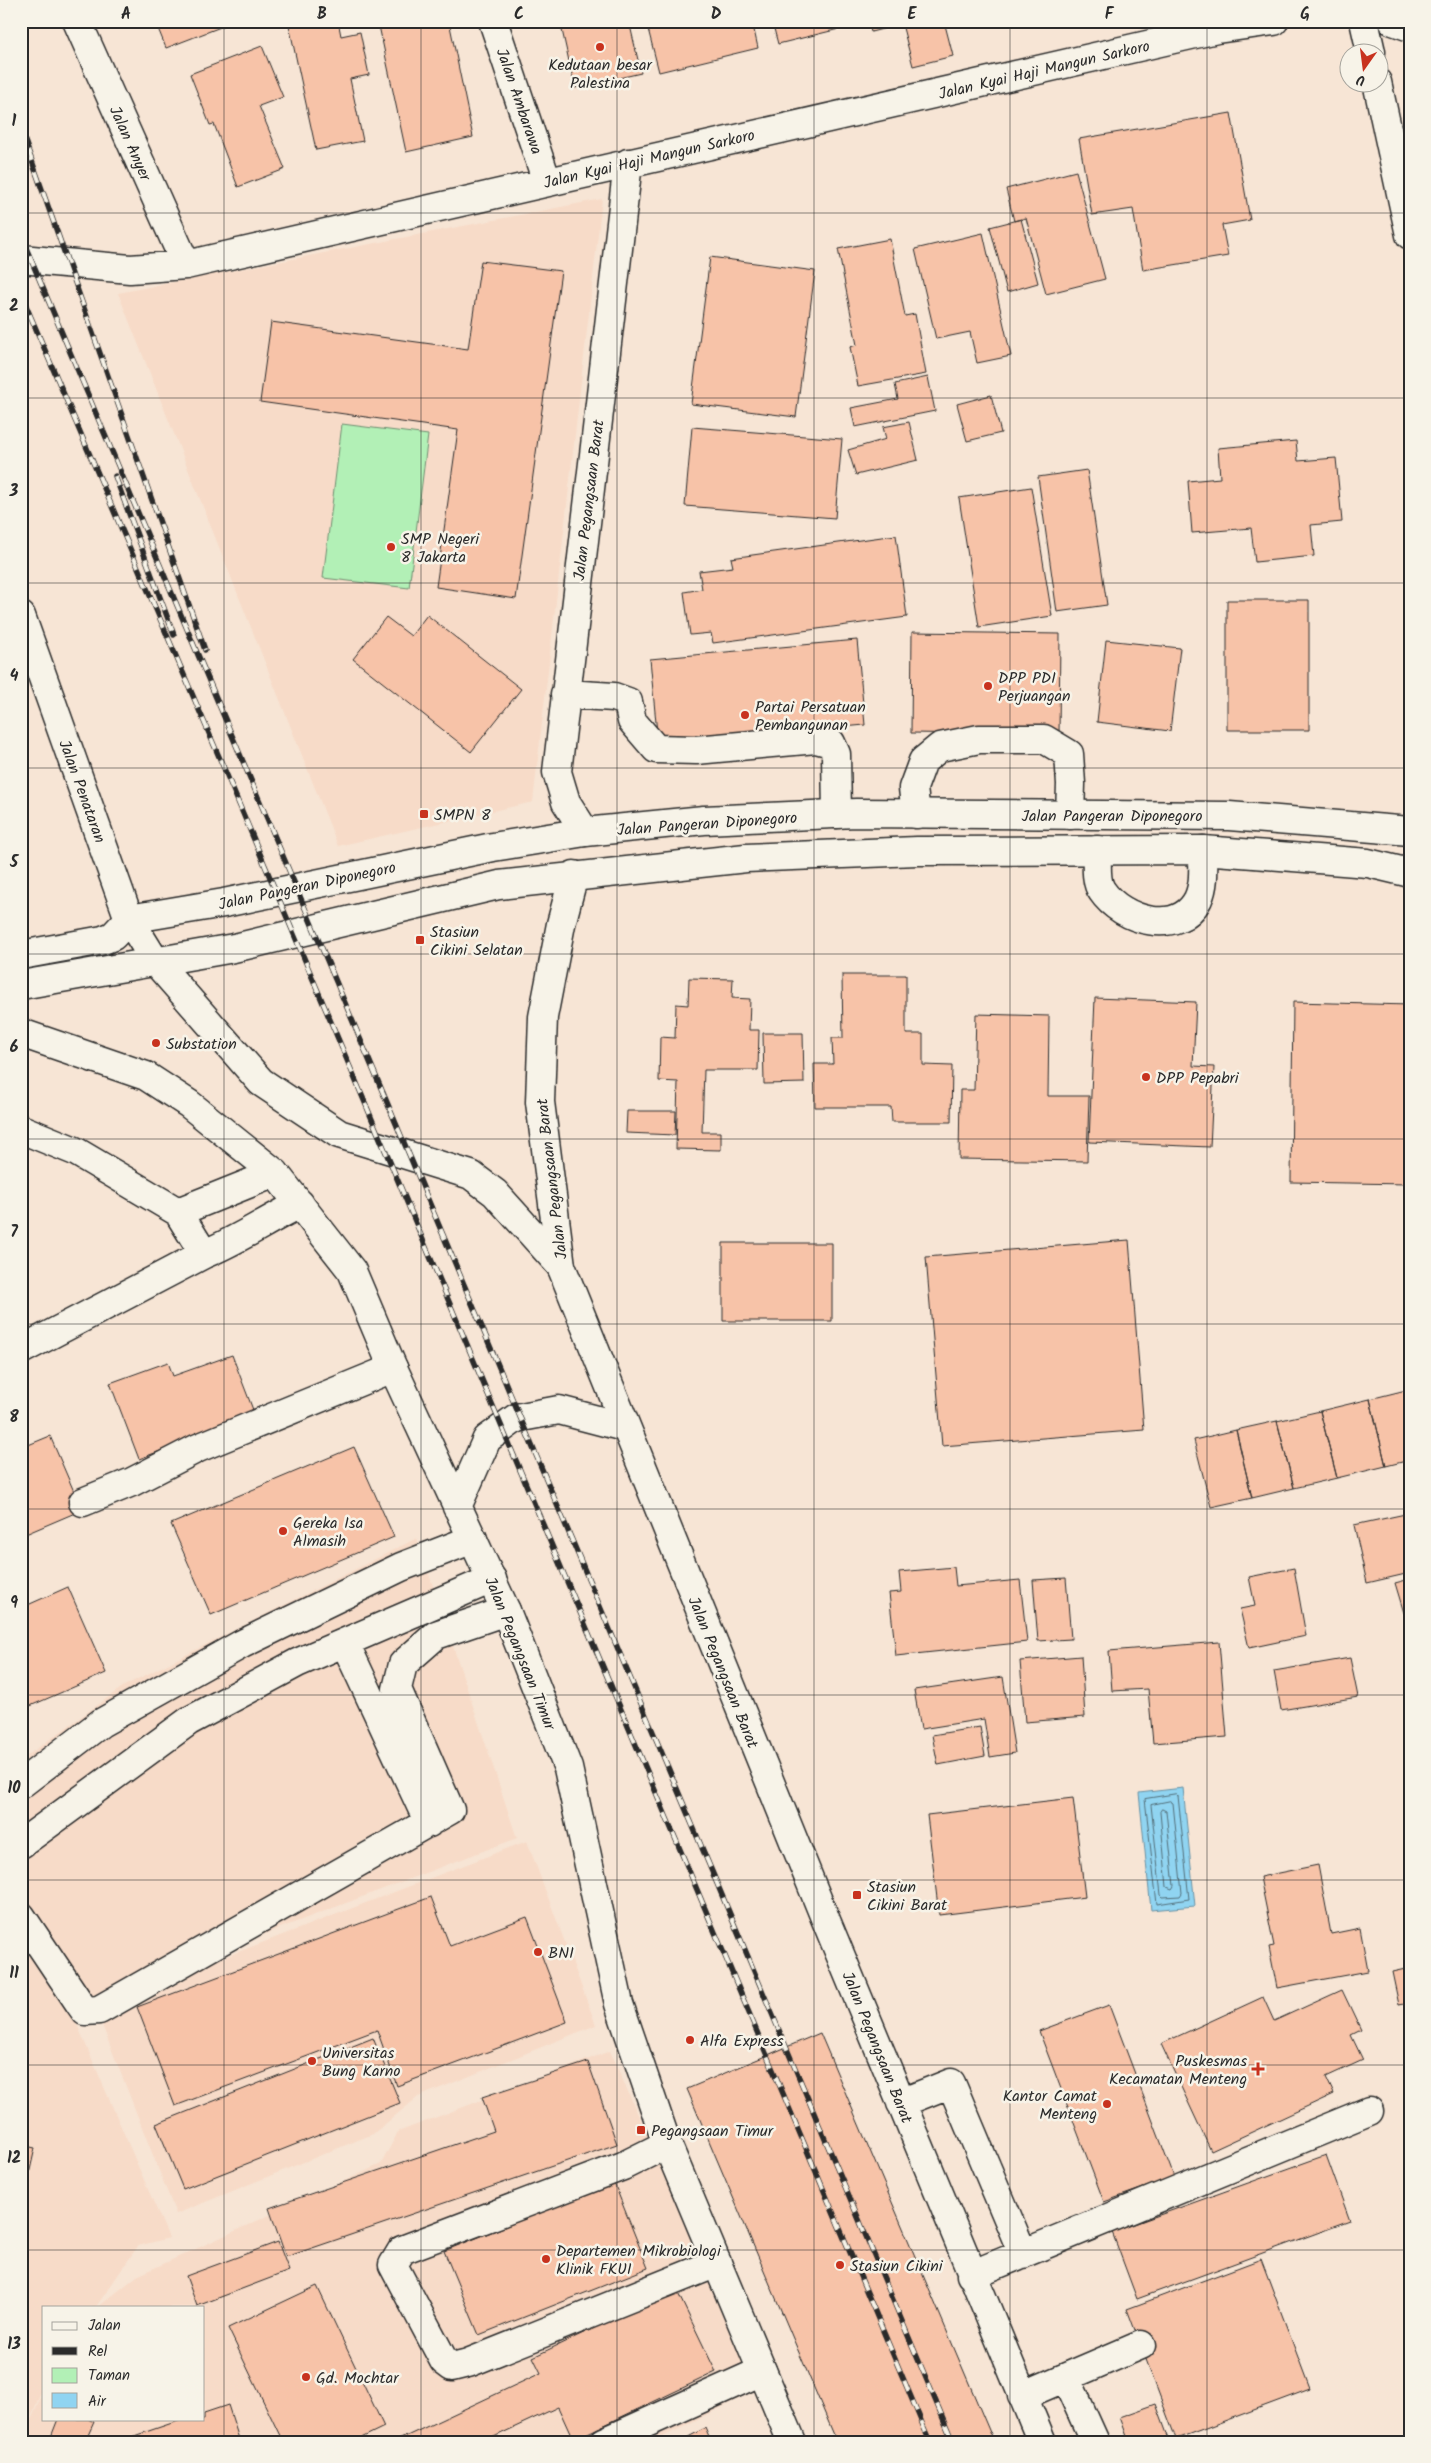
<svg xmlns="http://www.w3.org/2000/svg" width="1431" height="2463" viewBox="0 0 1431 2463" font-family="Kalam,sans-serif">
<style>
.built{fill:#f7dbc8}
.green{fill:#b2f0b6;stroke:#6e8e70}
.water{fill:#90d4f1;stroke:#6890a2}
.lines{fill:none;stroke-linecap:round;stroke-linejoin:round}
.shore{stroke:#536f7a;stroke-width:1}
.building{fill:#f7c3a8;stroke:#2b2b2b}
.minor-casing{stroke:#2b2b2b;stroke-width:31}
.major-casing{stroke:#2b2b2b;stroke-width:31}
.minor{stroke:#f7f3e8;stroke-width:28}
.major{stroke:#f7f3e8;stroke-width:28}
.rail-casing{stroke:#2b2b2b;stroke-width:5.5}
.rail{stroke:#f7f3e8;stroke-width:4;stroke-dasharray:11;stroke-linecap:butt}
.grid{fill:none;stroke:#2b2b2b;stroke-width:1;stroke-opacity:0.55}
.poi-dot{fill:#c8321e;stroke:#f7f3e8;stroke-width:2}
.labels{text-anchor:middle;stroke-width:5;stroke-linejoin:round;paint-order:stroke}
.poi-label{font-size:16px;fill:#2b2b2b;stroke:#f7f3e8;text-anchor:start}
.street-label{font-size:16px;fill:#2b2b2b;stroke:#f7f3e8}
.neatline{fill:none;stroke:#2b2b2b;stroke-width:2}
.grid-label{font-size:16px;text-anchor:middle;font-weight:bold;fill:#2b2b2b}
</style>
<rect width="100%" height="100%" fill="#f7e5d5"/>
<filter id="ink" filterUnits="userSpaceOnUse"><feTurbulence type="fractalNoise" baseFrequency=".02" numOctaves="2"/><feDisplacementMap in="SourceGraphic" scale="10" xChannelSelector="R" yChannelSelector="G"/><feConvolveMatrix kernelMatrix="1 2 1 2 8 2 1 2 1" color-interpolation-filters="sRGB"/></filter>
<g filter="url(#ink)">
<!-- built -->
<path class="built" d="M 602,199 L 533,802 L 338,846 L 118,293 Z
M 417,1538 L 517,1838 L 70,2008 L 169,2238 L 138,2246 L 96,2307 L 44,2307 L 44,2385 L 21,2442 L 21,1760 L 124,1686 Z
M 527,1841 L 596,2025 L 418,2097 L 373,2134 L 176,2214 L 95,2007 Z
M 610,2051 L 759,2388 L 653,2442 L 22,2442 L 44,2389 L 44,2419 L 204,2419 L 204,2307 L 98,2307 L 137,2276 L 381,2164 L 398,2132 Z"/>
<!-- green -->
<path class="green" d="M 342,424 L 428,435 L 409,588 L 323,578 Z"/>
<!-- water -->
<path class="water" d="M 1183,1788 L 1195,1906 L 1151,1910 L 1139,1793 Z"/>
<g class="lines">
<!-- shore -->
<path class="shore" d="M 1176,1794 L 1178,1796 L 1189,1899 L 1157,1904 L 1145,1799 Z
M 1170,1801 L 1173,1803 L 1182,1893 L 1180,1896 L 1163,1897 L 1161,1895 L 1151,1805 Z
M 1162,1809 L 1166,1811 L 1174,1886 L 1172,1889 L 1167,1887 L 1160,1812 Z"/>
</g>
<!-- building -->
<path class="building" d="M 155,21 L 230,21 L 231,23 L 166,48 Z
M 306,21 L 338,21 L 341,36 L 360,32 L 369,75 L 350,79 L 363,141 L 316,150 L 289,25 Z
M 378,21 L 449,21 L 473,137 L 406,152 Z
M 560,21 L 629,21 L 641,73 L 575,88 Z
M 646,21 L 752,21 L 758,48 L 659,72 Z
M 772,21 L 846,21 L 847,27 L 778,44 Z
M 868,21 L 944,21 L 953,56 L 913,66 L 902,24 L 871,32 Z
M 262,46 L 283,97 L 259,106 L 285,169 L 238,187 L 214,124 L 210,125 L 190,74 Z
M 1231,113 L 1250,220 L 1222,225 L 1228,256 L 1143,270 L 1133,209 L 1092,215 L 1079,139 Z
M 1076,171 L 1105,279 L 1046,294 L 1026,218 L 1014,221 L 1006,189 Z
M 1021,219 L 1038,283 L 1007,292 L 990,227 Z
M 983,233 L 1011,356 L 977,363 L 970,332 L 936,339 L 915,249 Z
M 890,239 L 905,316 L 915,314 L 926,374 L 858,386 L 850,347 L 857,345 L 838,249 Z
M 710,257 L 815,271 L 796,417 L 691,404 Z
M 481,261 L 561,271 L 516,599 L 436,587 L 458,430 L 260,402 L 271,322 L 468,349 Z
M 928,377 L 935,411 L 855,427 L 851,408 L 898,399 L 895,384 Z
M 991,395 L 1001,433 L 967,441 L 957,404 Z
M 909,422 L 918,460 L 856,475 L 848,450 L 886,439 L 883,427 Z
M 692,427 L 842,439 L 835,518 L 685,506 Z
M 1296,441 L 1298,461 L 1336,458 L 1342,522 L 1311,525 L 1314,556 L 1255,562 L 1251,528 L 1192,533 L 1188,481 L 1220,478 L 1218,448 Z
M 1087,470 L 1107,605 L 1057,612 L 1038,477 Z
M 1031,487 L 1052,616 L 979,627 L 959,498 Z
M 896,535 L 907,617 L 713,643 L 711,633 L 690,635 L 684,592 L 702,589 L 699,571 L 733,567 L 731,558 Z
M 1227,600 L 1309,600 L 1309,730 L 1227,730 Z
M 427,615 L 521,689 L 471,752 L 353,659 L 386,617 L 411,636 Z
M 912,632 L 1060,634 L 1059,735 L 911,733 Z
M 857,640 L 865,725 L 658,744 L 650,659 Z
M 1106,640 L 1180,648 L 1170,731 L 1097,722 Z
M 842,975 L 906,975 L 906,1034 L 923,1034 L 923,1065 L 952,1066 L 951,1122 L 892,1122 L 891,1107 L 815,1107 L 814,1064 L 833,1064 L 832,1038 L 843,1038 Z
M 689,978 L 733,979 L 732,998 L 750,999 L 749,1030 L 759,1030 L 758,1070 L 704,1070 L 702,1132 L 721,1132 L 721,1150 L 676,1149 L 678,1082 L 659,1081 L 660,1037 L 675,1038 L 676,1004 L 688,1005 Z
M 1095,998 L 1196,1002 L 1193,1066 L 1214,1067 L 1210,1147 L 1089,1142 Z
M 1293,1002 L 1410,1005 L 1408,1184 L 1291,1182 Z
M 976,1014 L 1049,1016 L 1048,1096 L 1089,1096 L 1087,1161 L 959,1159 L 960,1090 L 974,1090 Z
M 763,1033 L 803,1033 L 804,1083 L 764,1084 Z
M 627,1111 L 676,1111 L 675,1135 L 626,1133 Z
M 1129,1240 L 1144,1430 L 942,1446 L 926,1257 Z
M 723,1243 L 832,1243 L 832,1321 L 723,1321 Z
M 232,1355 L 255,1415 L 139,1459 L 110,1383 L 168,1362 L 173,1376 Z
M 1410,1389 L 1410,1460 L 1386,1466 L 1370,1399 Z
M 1370,1399 L 1386,1466 L 1337,1478 L 1320,1411 Z
M 1320,1411 L 1337,1478 L 1294,1488 L 1277,1421 Z
M 1277,1421 L 1294,1488 L 1252,1498 L 1236,1430 Z
M 1236,1430 L 1252,1498 L 1211,1507 L 1194,1440 Z
M 50,1436 L 82,1510 L 21,1536 L 21,1448 Z
M 354,1447 L 394,1537 L 211,1615 L 171,1524 Z
M 1410,1513 L 1410,1573 L 1367,1583 L 1354,1525 Z
M 954,1567 L 956,1586 L 1020,1580 L 1027,1642 L 896,1656 L 889,1593 L 901,1592 L 899,1572 Z
M 1294,1568 L 1306,1636 L 1249,1648 L 1240,1609 L 1255,1606 L 1249,1577 Z
M 1066,1578 L 1071,1639 L 1038,1641 L 1033,1580 Z
M 1410,1579 L 1410,1612 L 1404,1613 L 1395,1583 Z
M 68,1587 L 106,1673 L 21,1710 L 21,1608 Z
M 1219,1642 L 1227,1737 L 1153,1743 L 1148,1689 L 1112,1691 L 1109,1651 Z
M 1081,1656 L 1085,1717 L 1025,1722 L 1020,1661 Z
M 1350,1658 L 1358,1697 L 1281,1710 L 1274,1671 Z
M 1003,1677 L 1015,1753 L 990,1757 L 984,1719 L 921,1729 L 914,1690 Z
M 980,1727 L 985,1756 L 938,1765 L 932,1735 Z
M 1073,1798 L 1085,1897 L 939,1915 L 927,1815 Z
M 1318,1865 L 1331,1934 L 1360,1928 L 1368,1971 L 1277,1988 L 1269,1947 L 1274,1946 L 1260,1877 Z
M 431,1897 L 450,1946 L 527,1917 L 567,2022 L 397,2086 L 377,2030 L 175,2106 L 137,2007 Z
M 1410,1968 L 1410,2003 L 1399,2005 L 1392,1972 Z
M 1342,1990 L 1361,2030 L 1351,2035 L 1363,2060 L 1326,2077 L 1334,2094 L 1211,2151 L 1161,2044 L 1263,1997 L 1274,2021 Z
M 1109,2005 L 1174,2177 L 1104,2202 L 1039,2031 Z
M 820,2033 L 994,2442 L 837,2442 L 687,2089 Z
M 373,2038 L 400,2103 L 183,2189 L 156,2124 Z
M 588,2062 L 617,2144 L 286,2257 L 269,2208 L 494,2131 L 482,2097 Z
M 21,2145 L 35,2148 L 21,2210 Z
M 1326,2155 L 1350,2221 L 1137,2299 L 1112,2232 Z
M 614,2183 L 648,2268 L 479,2335 L 444,2251 Z
M 278,2242 L 289,2271 L 197,2306 L 186,2276 Z
M 1261,2259 L 1310,2389 L 1176,2439 L 1127,2309 Z
M 317,2286 L 384,2427 L 353,2442 L 283,2442 L 228,2328 Z
M 676,2289 L 716,2372 L 573,2440 L 558,2407 L 483,2442 L 394,2442 L 541,2373 L 533,2357 Z
M 1156,2404 L 1170,2442 L 1129,2442 L 1120,2417 Z
M 228,2405 L 240,2442 L 133,2442 L 131,2437 L 184,2419 L 204,2419 L 204,2413 Z
M 58,2419 L 88,2419 L 94,2422 L 85,2442 L 49,2442 Z
M 705,2428 L 711,2442 L 679,2442 Z"/>
<g class="lines">
<!-- minor casing -->
<g class="minor-casing">
<path id="minor" d="M 77,21 L 186,265
M 493,21 L 547,182
M 1364,21 L 1371,52
M 1393,21 L 1410,27
M 1377,82 L 1410,235
M 21,259 L 130,269 L 186,265 L 1217,29 L 1274,21
M 565,694 L 614,697 L 628,702 L 632,721 L 656,749 L 696,750 L 816,739 L 831,743 L 836,754 L 837,814
M 916,814 L 913,788 L 923,761 L 940,747 L 979,739 L 1044,739 L 1069,754 L 1071,784 L 1070,815
M 585,832 L 566,802 L 557,772 L 628,163
M 1097,850 C 1097,862 1095,882 1102,891 C 1122,921 1179,937 1198,899 C 1205,884 1203,866 1203,850
M 574,875 L 561,924 L 543,1017 L 540,1102 L 561,1266 L 825,1918 L 1042,2442
M 21,1129 L 75,1151 L 178,1212 L 275,1173
M 178,1212 L 204,1254
M 21,1350 L 204,1254 C 237,1241 267,1220 300,1204
M 83,1502 L 132,1482 L 198,1448 L 393,1368
M 345,1643 L 429,1823
M 21,1784 L 101,1723 L 242,1644 L 401,1567 L 473,1539
M 21,1844 L 189,1721 L 297,1663 L 492,1579
M 21,1916 L 80,2004 L 85,2011 L 99,2010 L 450,1810 L 397,1689 L 403,1664 L 436,1635 L 506,1611
M 901,2103 L 951,2083 L 1023,2254
M 667,2144 L 623,2166 L 402,2250 L 393,2265 L 444,2361 L 452,2367 L 468,2363 L 717,2263
M 971,2275 L 1369,2111
M 1066,2378 L 1095,2442
M 1022,2396 L 1141,2345
M 604,2442 L 762,2371"/>
</g>
<!-- major casing -->
<g class="major-casing">
<path id="major" d="M 21,616 L 129,919 L 155,961 L 261,1082 L 339,1134 L 471,1175 L 495,1193 L 561,1266
M 21,955 L 103,940 L 113,936 L 129,919 L 224,903 L 493,847 L 585,832 L 704,820 L 856,813 L 1229,816 L 1410,831
M 21,985 L 234,948 L 499,885 L 746,858 L 917,851 L 1203,850 L 1368,863 L 1410,873
M 21,1033 L 146,1076 L 189,1104 L 275,1173 L 352,1271 L 393,1368 L 506,1611 L 568,1768 L 619,2004 L 667,2144 L 792,2442
M 457,1507 L 487,1439 L 516,1418 L 559,1410 L 624,1427"/>
</g>
<!-- minor -->
<use href="#minor" class="minor"/>
<!-- major -->
<use href="#major" class="major"/>
<!-- rail casing -->
<g class="rail-casing">
<path id="rail" d="M 21,130 L 205,650
M 21,236 L 953,2442
M 21,294 L 223,766 L 930,2442
M 115,476 L 174,635"/>
</g>
<!-- rail -->
<use href="#rail" class="rail"/>
</g>
</g>
<!-- grid -->
<path class="grid" d="M 224,21 L 224,2442M 421,21 L 421,2442M 617,21 L 617,2442M 814,21 L 814,2442M 1010,21 L 1010,2442M 1207,21 L 1207,2442M 21,213 L 1410,213M 21,398 L 1410,398M 21,583 L 1410,583M 21,768 L 1410,768M 21,954 L 1410,954M 21,1139 L 1410,1139M 21,1324 L 1410,1324M 21,1509 L 1410,1509M 21,1695 L 1410,1695M 21,1880 L 1410,1880M 21,2065 L 1410,2065M 21,2250 L 1410,2250"/>
<!-- markers -->
<g class="poi-dot">
<circle cx="600" cy="47" r="5"/>
<circle cx="391" cy="547" r="5"/>
<circle cx="988" cy="686" r="5"/>
<circle cx="745" cy="715" r="5"/>
<rect x="419" y="809" width="10" height="10" rx="2.5"/>
<rect x="415" y="935" width="10" height="10" rx="2.5"/>
<circle cx="156" cy="1043" r="5"/>
<circle cx="1146" cy="1077" r="5"/>
<circle cx="283" cy="1531" r="5"/>
<rect x="852" y="1890" width="10" height="10" rx="2.5"/>
<circle cx="538" cy="1952" r="5"/>
<circle cx="690" cy="2040" r="5"/>
<circle cx="312" cy="2061" r="5"/>
<path d="M1255.5 2061.5h5v5h5v5h-5v5h-5v-5h-5v-5h5z"/>
<circle cx="1107" cy="2104" r="5"/>
<rect x="636" y="2125" width="10" height="10" rx="2.5"/>
<circle cx="546" cy="2259" r="5"/>
<circle cx="840" cy="2265" r="5"/>
<circle cx="306" cy="2377" r="5"/>
</g>
<g class="labels">
<!-- poi labels -->
<g class="poi-label">
<text x="600" y="70" text-anchor="middle">Kedutaan besar<tspan x="600" dy="18">Palestina</tspan></text>
<text x="401" y="544">SMP Negeri<tspan x="401" dy="18">8 Jakarta</tspan></text>
<text x="998" y="683">DPP PDI<tspan x="998" dy="18">Perjuangan</tspan></text>
<text x="755" y="712">Partai Persatuan<tspan x="755" dy="18">Pembangunan</tspan></text>
<text x="434" y="820">SMPN 8</text>
<text x="430" y="937">Stasiun<tspan x="430" dy="18">Cikini Selatan</tspan></text>
<text x="166" y="1049">Substation</text>
<text x="1156" y="1083">DPP Pepabri</text>
<text x="293" y="1528">Gereka Isa<tspan x="293" dy="18">Almasih</tspan></text>
<text x="867" y="1892">Stasiun<tspan x="867" dy="18">Cikini Barat</tspan></text>
<text x="548" y="1958">BNI</text>
<text x="700" y="2046">Alfa Express</text>
<text x="322" y="2058">Universitas<tspan x="322" dy="18">Bung Karno</tspan></text>
<text x="1247" y="2066" text-anchor="end">Puskesmas<tspan x="1247" dy="18">Kecamatan Menteng</tspan></text>
<text x="1097" y="2101" text-anchor="end">Kantor Camat<tspan x="1097" dy="18">Menteng</tspan></text>
<text x="651" y="2136">Pegangsaan Timur</text>
<text x="556" y="2256">Departemen Mikrobiologi<tspan x="556" dy="18">Klinik FKUI</tspan></text>
<text x="850" y="2271">Stasiun Cikini</text>
<text x="316" y="2383">Gd. Mochtar</text>
</g>
<!-- street labels -->
<g class="street-label">
<text transform="translate(1044 69) rotate(-13)" y="6">Jalan Kyai Haji Mangun Sarkoro</text>
<text transform="translate(520 101) rotate(71)" y="6">Jalan Ambarawa</text>
<text transform="translate(131 143) rotate(66)" y="6">Jalan Anyer</text>
<text transform="translate(649 158) rotate(-13)" y="6">Jalan Kyai Haji Mangun Sarkoro</text>
<text transform="translate(588 500) rotate(-83)" y="6">Jalan Pegangsaan Barat</text>
<text transform="translate(83 791) rotate(70)" y="6">Jalan Penataran</text>
<text x="1112" y="821">Jalan Pangeran Diponegoro</text>
<text transform="translate(707 823) rotate(-4)" y="6">Jalan Pangeran Diponegoro</text>
<text transform="translate(307 885) rotate(-12)" y="6">Jalan Pangeran Diponegoro</text>
<text transform="translate(551 1179) rotate(-97)" y="6">Jalan Pegangsaan Barat</text>
<text transform="translate(521 1653) rotate(68)" y="6">Jalan Pegangsaan Timur</text>
<text transform="translate(724 1672) rotate(68)" y="6">Jalan Pegangsaan Barat</text>
<text transform="translate(878 2047) rotate(68)" y="6">Jalan Pegangsaan Barat</text>
</g>
</g>
<!-- margin -->
<rect width="1431" height="2463" fill="none" stroke="#f7f3e8" stroke-width="55"/>
<!-- legend -->
<rect x="42" y="2306" width="162" height="115" fill="#f7f3e8" stroke="#a5a39c"/>
<rect x="52" y="2322" width="25" height="8" fill="#f7f3e8" stroke="#a5a39c"/>
<text x="88" y="2330" font-size="15" fill="#2b2b2b">Jalan</text>
<rect x="52" y="2347" width="25" height="8" fill="#2b2b2b" stroke="#a5a39c"/>
<text x="88" y="2356" font-size="15" fill="#2b2b2b">Rel</text>
<rect x="52" y="2368" width="25" height="15" fill="#b2f0b6" stroke="#a5a39c"/>
<text x="88" y="2380" font-size="15" fill="#2b2b2b">Taman</text>
<rect x="52" y="2393" width="25" height="15" fill="#90d4f1" stroke="#a5a39c"/>
<text x="88" y="2406" font-size="15" fill="#2b2b2b">Air</text>
<!-- north arrow -->
<g transform="translate(1364 68) rotate(194)"><circle r="24" fill="#f7f3e8" stroke="#a5a39c"/>
<path d="M0-4L9 19L0 12L-9 19Z" fill="#c8321e"/>
<text y="-8" font-size="14" font-weight="bold" text-anchor="middle" fill="#2b2b2b">U</text>
</g>
<rect x="28" y="28" width="1376" height="2408" class="neatline"/>
<g class="grid-label">
<text x="126" y="19">A</text>
<text x="322" y="19">B</text>
<text x="519" y="19">C</text>
<text x="716" y="19">D</text>
<text x="912" y="19">E</text>
<text x="1109" y="19">F</text>
<text x="1305" y="19">G</text>
<text x="14" y="126">1</text>
<text x="14" y="311">2</text>
<text x="14" y="496">3</text>
<text x="14" y="681">4</text>
<text x="14" y="867">5</text>
<text x="14" y="1052">6</text>
<text x="14" y="1237">7</text>
<text x="14" y="1422">8</text>
<text x="14" y="1608">9</text>
<text x="14" y="1793">10</text>
<text x="14" y="1978">11</text>
<text x="14" y="2163">12</text>
<text x="14" y="2349">13</text>
</g>
</svg>
